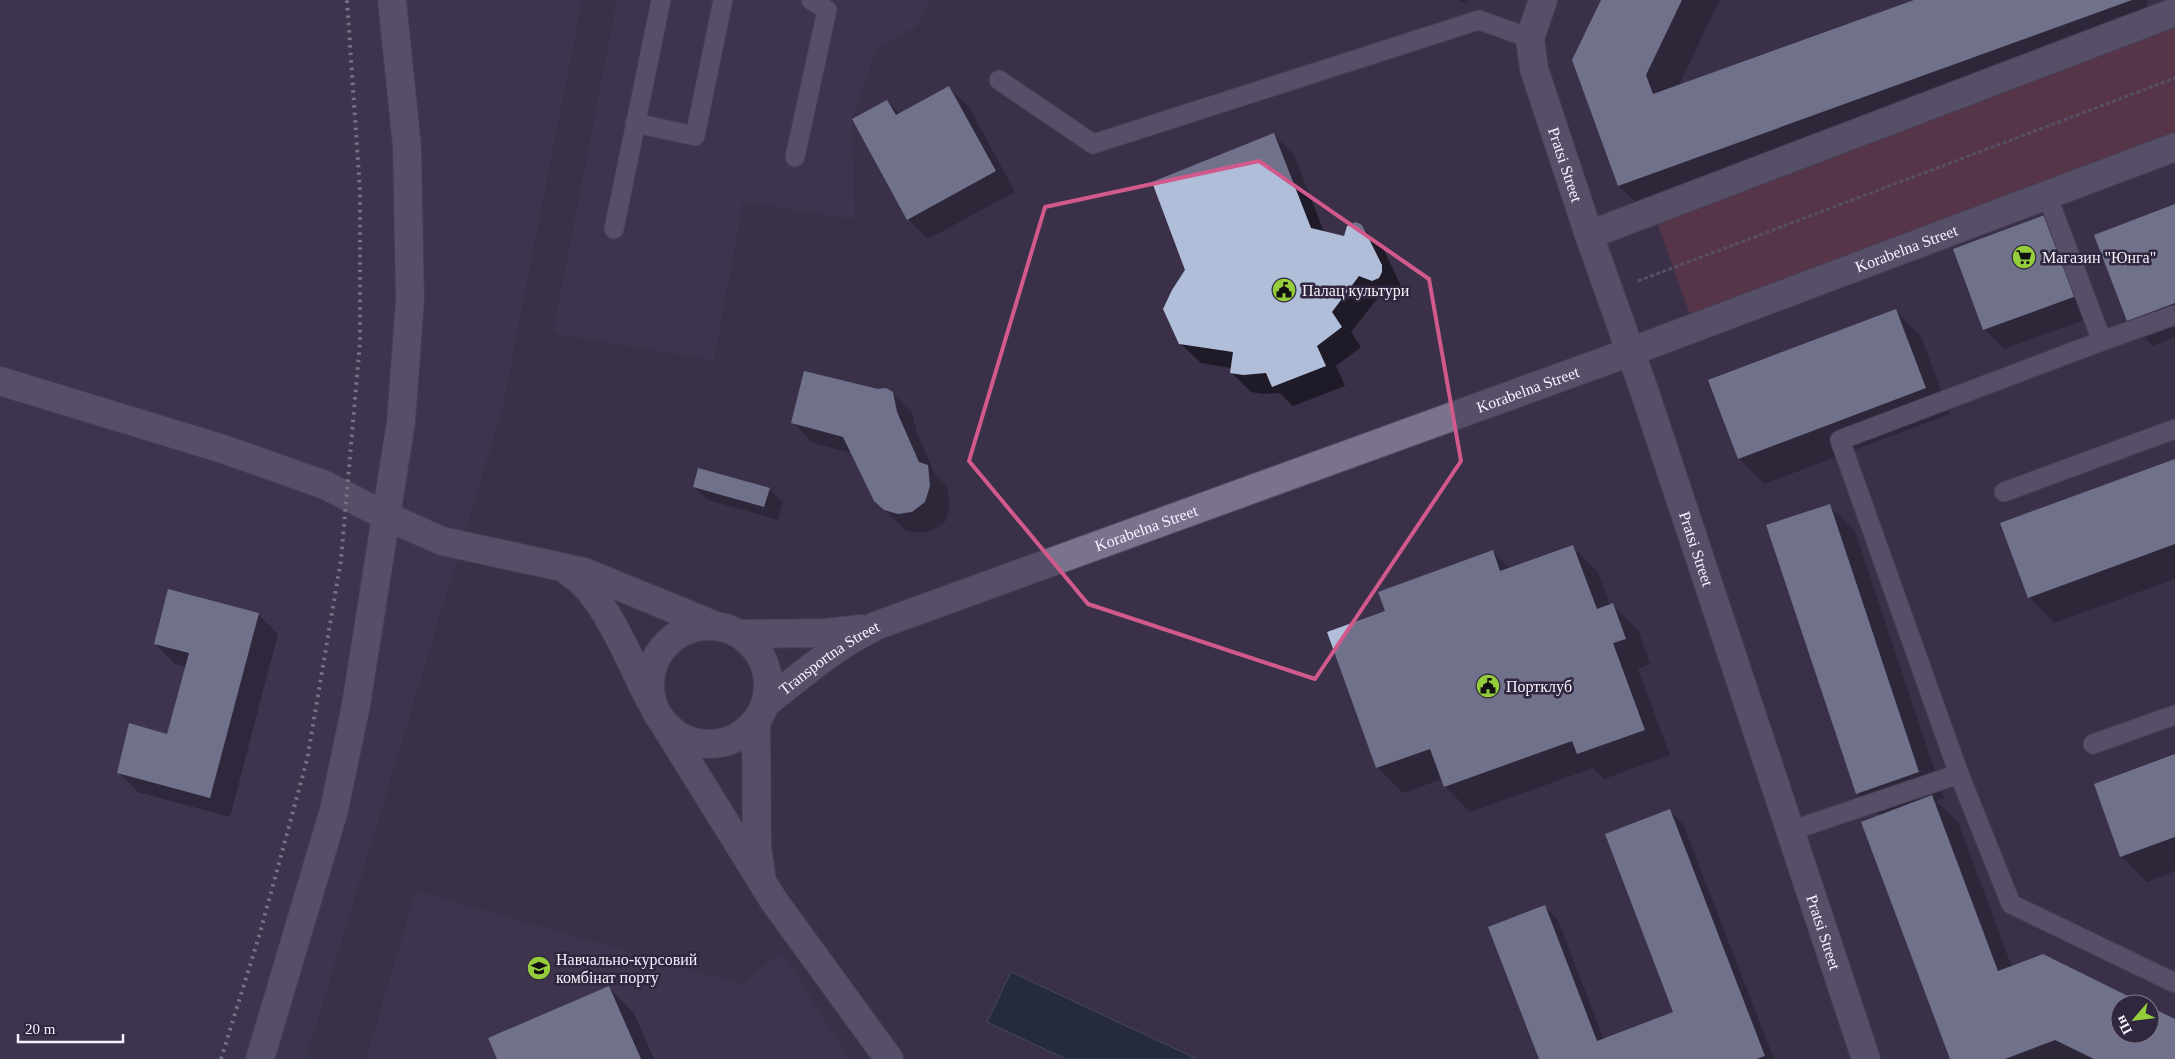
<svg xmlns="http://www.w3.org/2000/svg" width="2175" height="1059" viewBox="0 0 2175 1059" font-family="Georgia,serif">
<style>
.built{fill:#433856}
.green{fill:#7a3b47}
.water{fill:#0c2430;stroke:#52626e}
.shadow{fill:#0007;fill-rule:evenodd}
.building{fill:#b1beda}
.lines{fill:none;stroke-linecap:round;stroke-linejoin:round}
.service-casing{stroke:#544d60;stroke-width:21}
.minor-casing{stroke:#544d60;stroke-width:30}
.tertiary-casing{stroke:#544d60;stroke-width:30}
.path{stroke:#7a7387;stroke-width:3;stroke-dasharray:4 2.5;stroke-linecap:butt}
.service{stroke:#7b728d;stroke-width:19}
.minor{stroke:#7b728d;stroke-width:28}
.tertiary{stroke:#7b728d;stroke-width:28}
.rail{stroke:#c3bdcd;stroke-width:4;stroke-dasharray:2.5 5;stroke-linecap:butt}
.marked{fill:none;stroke:#d1598c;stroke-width:4;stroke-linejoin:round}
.labels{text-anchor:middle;stroke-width:5;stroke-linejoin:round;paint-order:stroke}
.street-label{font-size:16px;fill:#f5f1fd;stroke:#30273e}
.poi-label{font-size:16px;fill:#f5f1fd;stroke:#30273e;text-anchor:start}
</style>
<rect width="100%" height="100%" fill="#3a3149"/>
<!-- built -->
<path class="built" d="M 0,0 L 582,0 L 502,410 L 306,1059 L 0,1059 Z
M 617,0 L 930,0 L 916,26 L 876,50 L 852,119 L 855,219 L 743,202 L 714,360 L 553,333 Z
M 416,891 L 744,985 L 781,951 L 849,1059 L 366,1059 Z"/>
<!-- green -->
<path class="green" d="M 2175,27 L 2175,132 L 1690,314 L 1657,222 Z"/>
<!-- water -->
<path class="water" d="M 1011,972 L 1197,1059 L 1066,1059 L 987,1022 Z"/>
<!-- shadow -->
<path class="shadow" d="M 1459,0 L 1468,0 L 1466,4 Z
M 1602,0 L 1720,0 L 1678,87 L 1918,0 L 2146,0 L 2156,26 L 1645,211 L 1619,186 L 1574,60 Z
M 949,87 L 969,107 L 1015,192 L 928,239 L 908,219 L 887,101 L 900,114 Z
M 1274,135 L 1294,155 L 1324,232 L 1345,238 L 1361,226 L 1382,246 L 1401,286 L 1399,297 L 1393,300 L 1380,295 L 1351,332 L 1361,347 L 1336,366 L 1345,386 L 1293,406 L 1280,393 L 1264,394 L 1251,392 L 1231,372 L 1231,368 L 1201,363 L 1180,343 Z
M 2175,206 L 2175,337 L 2153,346 L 2128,320 Z
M 2049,215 L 2098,315 L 2004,349 L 1984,329 Z
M 1895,311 L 1921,336 L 1950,414 L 1764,484 L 1739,458 Z
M 892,393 L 912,413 L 917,434 L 935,474 L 947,486 L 950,507 L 945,522 L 932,531 L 918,533 L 905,530 L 875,500 L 852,453 L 813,443 L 793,423 ZM 895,408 L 897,408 L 900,418 Z
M 2175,460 L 2175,579 L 2054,623 L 2029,597 Z
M 694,487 L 769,489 L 783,502 L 778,520 L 708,500 Z
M 1829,505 L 1855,531 L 1944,798 L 1936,801 L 1958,822 L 2012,967 L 2141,1004 L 2120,1004 L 2120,1034 L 2150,1034 L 2150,1008 L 2175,1021 L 2175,1059 L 1951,1059 L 1880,816 L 1857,793 Z
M 1573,547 L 1598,572 L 1610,605 L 1613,605 L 1638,630 L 1650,664 L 1638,669 L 1670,755 L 1604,779 L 1593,768 L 1470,812 L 1445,786 L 1442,779 L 1403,793 L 1378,768 L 1329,633 L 1387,612 L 1493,552 L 1510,569 Z
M 258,614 L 278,634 L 230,817 L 138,792 L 118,772 L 168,735 L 187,667 L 175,664 L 155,644 Z
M 2175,755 L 2175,871 L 2147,882 L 2121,856 Z
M 1669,810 L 1683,824 L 1774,1059 L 1540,1059 L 1544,906 L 1558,920 L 1604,1040 L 1674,1013 Z
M 609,988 L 634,1013 L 654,1059 L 499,1059 Z"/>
<!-- building -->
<path class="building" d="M 1601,0 L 1682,0 L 1646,75 L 1653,94 L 1914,0 L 2132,0 L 1618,186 L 1572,60 Z
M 949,86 L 996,171 L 907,220 L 852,119 L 887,100 L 896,115 Z
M 1274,133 L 1311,228 L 1344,236 L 1347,226 L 1356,222 L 1362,225 L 1382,265 L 1382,272 L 1379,278 L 1372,281 L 1359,276 L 1332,312 L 1342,327 L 1317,346 L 1326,366 L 1272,387 L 1266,373 L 1243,375 L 1230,373 L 1233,352 L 1179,344 L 1163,309 L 1172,290 L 1185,270 L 1152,182 Z
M 2175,204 L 2175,303 L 2127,321 L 2094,235 Z
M 2050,213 L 2079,295 L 1983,330 L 1953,249 Z
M 1896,309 L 1926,388 L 1738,459 L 1708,380 Z
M 804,371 L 878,389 L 886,388 L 893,392 L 897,412 L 919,462 L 928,465 L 930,486 L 925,502 L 912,512 L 898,514 L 884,510 L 874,501 L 843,437 L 791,423 Z
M 2175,459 L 2175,544 L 2028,598 L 2000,523 Z
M 698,468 L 770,488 L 764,507 L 693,487 Z
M 1830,504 L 1919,772 L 1856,794 L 1766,525 Z
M 1573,545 L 1597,609 L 1613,603 L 1626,639 L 1613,643 L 1645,730 L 1577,754 L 1572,741 L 1444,787 L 1430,749 L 1376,768 L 1327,632 L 1385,611 L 1378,592 L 1493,550 L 1500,571 Z
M 168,589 L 259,613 L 210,798 L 117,773 L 129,723 L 167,734 L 189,653 L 154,644 Z
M 2175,754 L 2175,837 L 2120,857 L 2094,784 Z
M 1932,795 L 1998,971 L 2043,954 L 2144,1004 L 2120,1004 L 2120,1034 L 2150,1034 L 2150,1007 L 2175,1019 L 2175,1059 L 2094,1059 L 2055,1040 L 2005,1059 L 1950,1059 L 1861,822 Z
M 1670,809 L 1765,1056 L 1756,1059 L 1539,1059 L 1488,927 L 1545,905 L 1597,1041 L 1673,1012 L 1605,834 Z
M 609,986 L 641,1059 L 497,1059 L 488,1038 Z"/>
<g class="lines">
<!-- service casing -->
<g class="service-casing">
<path id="service" d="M 999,80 L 1093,144 L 1479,20 L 1530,38
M 635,123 L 695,136 L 723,0
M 795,157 L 827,10 L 811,0
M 2047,195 L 2102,341 L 2175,315
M 614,229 L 661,0
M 2102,341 L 1840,440 L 1959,774 L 2011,904 L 2175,983
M 2004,492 L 2175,429
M 2093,744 L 2175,715
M 1790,831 L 1959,774"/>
</g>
<!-- minor casing -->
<g class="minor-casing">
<g id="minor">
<path id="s1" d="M 1543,0 L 1530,38 L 1534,69 L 1589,235 L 1643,387 L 1866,1059"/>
<path d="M 1589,235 L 2175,12"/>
<path d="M 386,516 L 442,541 L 584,572 L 716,626"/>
<path d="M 570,573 C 604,593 631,664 650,700"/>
<circle cx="709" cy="685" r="59"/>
<path d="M 739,634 L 824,633 L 861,629"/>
<path id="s2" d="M 766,703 C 802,675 836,645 878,625 L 1630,352 L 2175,147"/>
<path d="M 756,723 L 757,848 L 761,873"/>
<path d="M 666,727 L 774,901 L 889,1059"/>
</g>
</g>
<!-- tertiary casing -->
<g class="tertiary-casing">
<path id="tertiary" d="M 0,381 L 223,449 L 325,485 L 386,516
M 260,1059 L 334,810 L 356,705 L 401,422 L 410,300 L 407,147 L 392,0"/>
</g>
<!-- path -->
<path class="path" d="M 1638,281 L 2175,78"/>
<!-- service -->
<use href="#service" class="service"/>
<!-- minor -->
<use href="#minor" class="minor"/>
<!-- tertiary -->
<use href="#tertiary" class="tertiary"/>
<!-- rail -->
<path class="rail" d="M 221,1059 L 260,933 L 307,760 L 341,560 L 360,342 L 360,191 L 347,0"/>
</g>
<!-- marked area -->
<path d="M0 0H2175V1059H0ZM 1259,161 L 1429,279 L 1461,461 L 1315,679 L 1088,604 L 969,461 L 1045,207 Z" fill="#3a3149" fill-opacity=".55" fill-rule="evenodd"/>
<path class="marked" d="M 1259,161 L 1429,279 L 1461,461 L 1315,679 L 1088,604 L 969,461 L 1045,207 Z"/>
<!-- icons -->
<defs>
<g id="supermarket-disc" transform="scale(1.25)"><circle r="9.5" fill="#94cc3c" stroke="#30273e"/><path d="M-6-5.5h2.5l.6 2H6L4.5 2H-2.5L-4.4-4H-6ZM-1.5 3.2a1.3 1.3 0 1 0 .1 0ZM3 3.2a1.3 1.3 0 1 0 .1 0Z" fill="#111"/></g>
<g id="civic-disc" transform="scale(1.25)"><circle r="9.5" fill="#94cc3c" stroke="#30273e"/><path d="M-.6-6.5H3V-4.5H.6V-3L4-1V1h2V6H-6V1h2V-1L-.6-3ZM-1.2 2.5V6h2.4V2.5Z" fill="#111"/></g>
<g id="university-disc" transform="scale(1.25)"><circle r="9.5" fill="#94cc3c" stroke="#30273e"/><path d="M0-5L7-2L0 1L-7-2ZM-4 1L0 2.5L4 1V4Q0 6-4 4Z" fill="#111"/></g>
</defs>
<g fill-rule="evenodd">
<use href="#supermarket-disc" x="2024" y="257"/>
<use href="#civic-disc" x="1284" y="290"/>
<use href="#civic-disc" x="1488" y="686"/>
<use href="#university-disc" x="539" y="968"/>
</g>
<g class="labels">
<!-- street labels -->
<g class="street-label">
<text dy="6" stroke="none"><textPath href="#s1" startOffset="172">Pratsi Street</textPath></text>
<text dy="6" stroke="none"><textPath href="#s2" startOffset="1232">Korabelna Street</textPath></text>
<text dy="6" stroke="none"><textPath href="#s2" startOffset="828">Korabelna Street</textPath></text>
<text dy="6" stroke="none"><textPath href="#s2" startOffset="422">Korabelna Street</textPath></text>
<text dy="6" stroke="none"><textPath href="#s1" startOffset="578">Pratsi Street</textPath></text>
<text dy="6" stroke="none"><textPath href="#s2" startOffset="78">Transportna Street</textPath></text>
<text dy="6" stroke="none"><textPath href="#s1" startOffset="982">Pratsi Street</textPath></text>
</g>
<!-- poi labels -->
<g class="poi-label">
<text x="2042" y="263">Магазин "Юнга"</text>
<text x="1302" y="296">Палац культури</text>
<text x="1506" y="692">Портклуб</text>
<text x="556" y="965">Навчально-курсовий<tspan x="556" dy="18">комбінат порту</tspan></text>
</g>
</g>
<!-- north arrow -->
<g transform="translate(2135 1019) rotate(242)"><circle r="24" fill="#30273e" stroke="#7f788a"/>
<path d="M0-4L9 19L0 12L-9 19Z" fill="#94cc3c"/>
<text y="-8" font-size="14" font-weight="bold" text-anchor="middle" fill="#f5f1fd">Пн</text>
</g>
<!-- scale -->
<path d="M18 1034v8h105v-8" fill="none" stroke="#f5f1fd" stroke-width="2.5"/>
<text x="25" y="1034" font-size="15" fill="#f5f1fd" stroke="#30273e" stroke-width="4" paint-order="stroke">20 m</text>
</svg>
